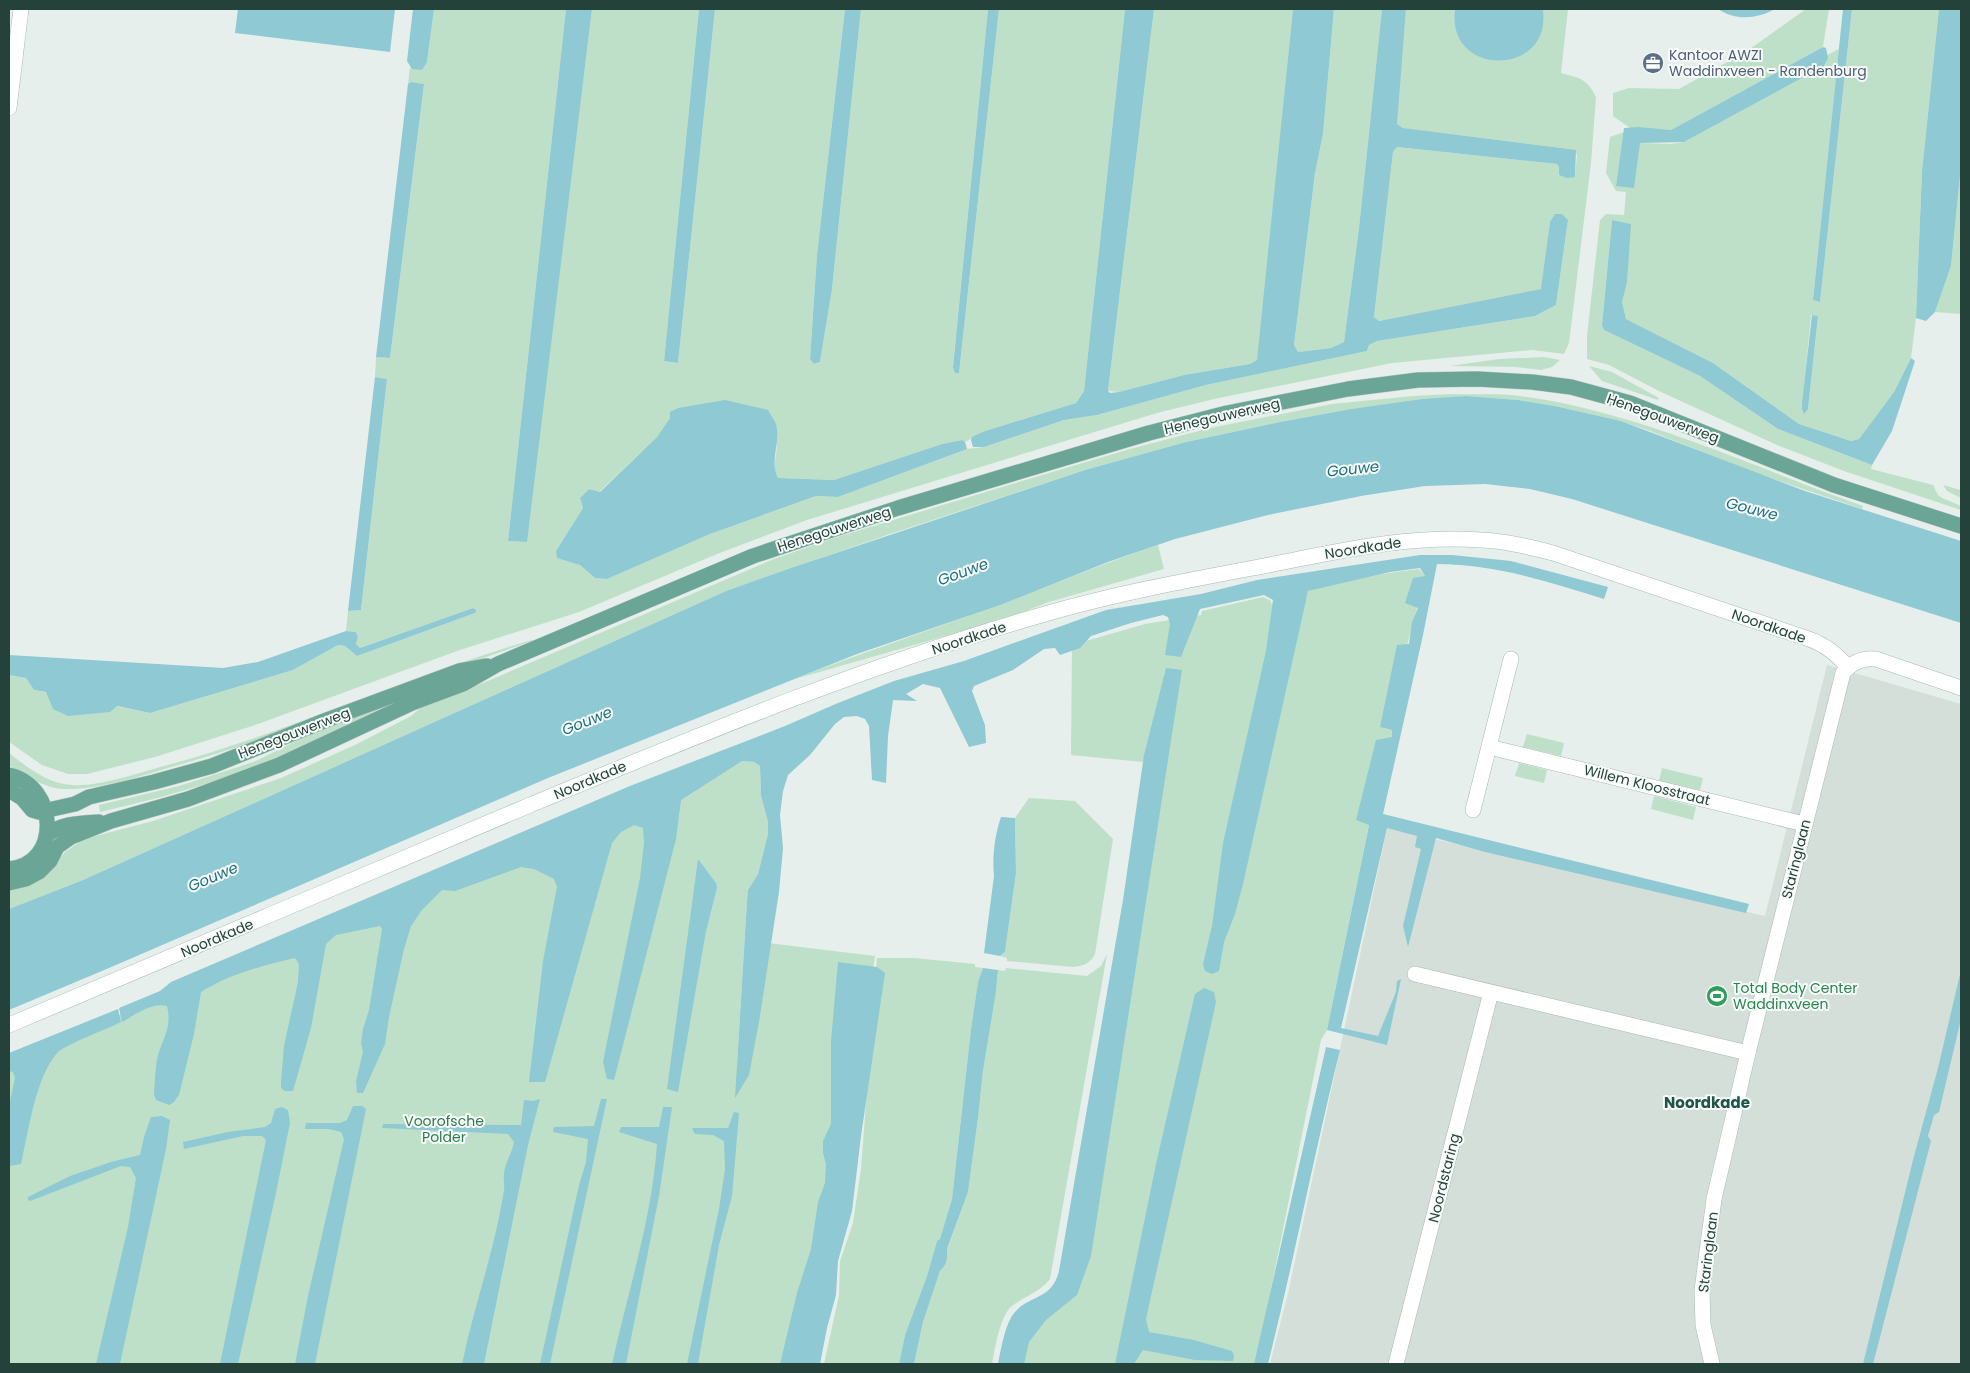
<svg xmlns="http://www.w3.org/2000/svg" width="1970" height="1373" viewBox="0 0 1970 1373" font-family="Poppins,sans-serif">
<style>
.built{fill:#d4dfda}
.green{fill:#bfe0c8;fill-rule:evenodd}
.water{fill:#8ec9d4}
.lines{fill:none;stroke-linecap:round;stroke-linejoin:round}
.street-casing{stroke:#a8b8b2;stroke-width:16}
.secondary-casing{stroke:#a4bbb3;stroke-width:16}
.primary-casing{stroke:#c2cac8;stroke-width:16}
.street{stroke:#fff;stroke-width:15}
.secondary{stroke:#fff;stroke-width:15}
.primary{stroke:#6aa596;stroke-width:15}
.labels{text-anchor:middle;stroke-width:4;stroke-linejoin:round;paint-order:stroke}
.service-label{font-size:14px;fill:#4e5e75;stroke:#f7fbf9;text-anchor:start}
.street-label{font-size:14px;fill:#24423a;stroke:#f7fbf9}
.leisure-label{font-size:14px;fill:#27864d;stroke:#f7fbf9;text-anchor:start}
.park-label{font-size:14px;fill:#2d7a4b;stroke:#f7fbf9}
.water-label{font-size:15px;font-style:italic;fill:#1c6f80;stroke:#f7fbf9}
.neighbourhood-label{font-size:15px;font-weight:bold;fill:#1f5548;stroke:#f7fbf9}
</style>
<rect width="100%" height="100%" fill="#e6efeb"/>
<!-- built -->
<path class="built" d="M 1827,665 L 1961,704 L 1961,1364 L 1270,1364 L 1289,1289 L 1387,828 L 1765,916 Z"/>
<!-- green -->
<path class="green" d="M 434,9 L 566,9 L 508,541 L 526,542 L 592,9 L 699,9 L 664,361 L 678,363 L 715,9 L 845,9 L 817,255 L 810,359 L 815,364 L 820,362 L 832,289 L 861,9 L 988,9 L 953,366 L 959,373 L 999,9 L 1125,9 L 1084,391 L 1076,403 L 985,431 L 965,442 L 962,440 L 942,444 L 834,480 L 778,478 L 774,471 L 777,445 L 670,418 L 657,437 L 599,492 L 589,489 L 580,498 L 583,508 L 556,551 L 561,558 L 580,565 L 595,578 L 607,579 L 710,534 L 816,496 L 838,497 L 967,449 L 984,447 L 1064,420 L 1097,415 L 1206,385 L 1367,351 L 1369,345 L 1377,341 L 1535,316 L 1556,305 L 1568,220 L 1550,222 L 1542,289 L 1379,321 L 1374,317 L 1393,152 L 1397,147 L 1557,164 L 1559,167 L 1575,177 L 1577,154 L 1403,128 L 1396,124 L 1406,9 L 1455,9 C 1445,78 1553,78 1543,9 L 1568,9 L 1561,73 C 1579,78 1587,78 1596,97 L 1591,163 L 1569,343 L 1564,354 L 1532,350 L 1392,363 L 1214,399 L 1157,413 L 807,520 L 717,554 L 579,612 L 457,651 L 258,724 L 155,757 L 87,774 L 68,774 L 42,765 L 9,742 L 9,675 L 26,678 L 34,690 L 150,713 L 293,670 L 338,645 L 345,646 L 357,656 L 475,613 L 473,608 L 360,648 L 356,644 L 358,637 L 356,632 L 346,631 L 348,611 L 361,610 L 387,379 L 375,377 L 376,357 L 390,358 L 424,84 L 411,82 L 408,84 L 410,67 L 412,69 L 427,62 Z
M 1154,9 L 1293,9 L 1259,349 L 1257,360 L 1250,364 L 1184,375 L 1119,392 L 1108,391 Z
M 1334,9 L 1382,9 L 1359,228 L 1344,342 L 1331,348 L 1298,352 L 1294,345 L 1315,173 L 1323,134 Z
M 1806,9 L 1829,9 L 1823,47 L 1671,130 L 1630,128 L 1613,116 L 1613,93 L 1629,88 L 1679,89 L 1747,51 Z
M 1852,9 L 1939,9 L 1922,171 L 1916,318 L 1911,358 L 1894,392 L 1859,439 L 1851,441 L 1799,424 L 1713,363 L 1626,319 L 1622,302 L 1627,283 L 1630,224 L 1612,220 L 1602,325 L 1604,330 L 1700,376 L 1778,429 L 1872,465 L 1871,469 L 1933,485 L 1938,495 L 1942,498 L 1959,505 L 1961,507 L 1961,510 L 1844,471 L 1777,445 L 1661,392 L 1609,365 L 1587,359 L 1587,336 L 1600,220 L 1606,214 L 1624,215 L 1626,192 L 1616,191 L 1606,173 L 1610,137 L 1624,132 L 1616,185 L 1640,143 L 1671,144 L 1684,142 L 1824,66 L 1827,55 L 1839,49 L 1813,300 L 1820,302 ZM 1811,315 L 1818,316 L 1808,409 L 1802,409 Z
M 1961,166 L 1961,314 L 1935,312 L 1951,266 Z
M 1544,357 L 1560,360 L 1552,367 L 1541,370 L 1516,367 L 1450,366 L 1499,359 Z
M 1589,366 L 1612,372 L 1659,398 L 1658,400 L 1602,381 Z
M 1451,394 C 1474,395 1497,393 1520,396 C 1640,412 1750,466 1863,506 L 1862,509 L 1747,470 L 1650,431 L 1621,421 L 1555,406 L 1518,400 L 1466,396 L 1351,409 L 1280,422 L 1186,442 L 1085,470 L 887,535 L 726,591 L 83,880 L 9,909 L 9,890 L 28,886 L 47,873 L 65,852 L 84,839 L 153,821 L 281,778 L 355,745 L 411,716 L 424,705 L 483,683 L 774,559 L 834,538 L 1002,487 L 1130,449 L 1210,428 L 1332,404 L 1413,396 Z
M 1943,485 L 1961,490 L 1961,498 L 1947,491 Z
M 1158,545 L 1164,569 L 1049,602 L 1005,619 L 795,679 C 863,652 932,630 1000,604 C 1053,585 1104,563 1158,545 Z
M 1419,569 L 1425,576 C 1413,627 1398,677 1383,728 L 1392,730 L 1392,737 L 1364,823 L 1369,824 L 1327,1030 L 1321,1040 L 1256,1364 L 1015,1364 L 1021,1337 L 1071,1276 L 1153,763 L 1071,755 L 1072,645 L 1145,624 L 1201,615 L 1202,611 L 1263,597 L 1271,601 L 1271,604 L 1306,599 L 1308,591 C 1345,581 1381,573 1419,569 Z
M 532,640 L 533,641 C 413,680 297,732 175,766 C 141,776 99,790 64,789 C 44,788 25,776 9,765 L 9,753 C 27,767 48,784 72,785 C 99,787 138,773 164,766 C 290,732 408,676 532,640 Z
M 418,691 C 356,723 291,754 225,777 C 184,792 142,802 100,812 L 99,805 L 179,786 L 238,767 L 256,761 L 326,726 Z
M 1527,734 L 1564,743 L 1561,756 L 1523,747 Z
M 742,761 L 754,762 L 760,766 L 761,796 L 768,822 L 768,834 L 758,874 L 748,890 L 747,901 L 737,1065 L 759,942 L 875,956 L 824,1266 L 803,1364 L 9,1364 L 9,1062 L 26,1056 L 277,946 ZM 710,876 L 717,888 L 706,932 L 679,1085 Z
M 1519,763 L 1547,770 L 1544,783 L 1515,776 Z
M 1662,768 L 1703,778 L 1700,790 L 1659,781 Z
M 1654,796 L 1696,807 L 1693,820 L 1651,809 Z
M 1029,798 L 1075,801 L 1113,839 L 1095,954 C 1090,964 1083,966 1073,967 L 1007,961 L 1007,958 L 1000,956 L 1005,952 L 1016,873 L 1015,818 Z
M 1107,954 L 1050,1279 C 1040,1292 1025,1296 1012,1306 C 1000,1315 995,1349 992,1364 L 914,1364 L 923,1322 L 940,1271 C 947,1264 948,1259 947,1250 L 968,1192 L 978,1118 L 983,1071 L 996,992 L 998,970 L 1005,971 L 1006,968 L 1087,976 L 1101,966 Z
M 877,958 L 914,958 L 975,964 L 975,967 L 983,968 L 978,982 L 971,1029 L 952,1199 L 940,1240 L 937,1241 L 927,1276 L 905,1335 L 899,1364 L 824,1364 L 839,1295 L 840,1261 L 853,1223 L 861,1169 Z"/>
<!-- water -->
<path class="water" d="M 238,9 L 395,9 L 390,52 L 235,33 Z
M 413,9 L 434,9 L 427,62 L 422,70 L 412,69 L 407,61 Z
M 566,9 L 592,9 L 527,542 L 508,541 Z
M 699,9 L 715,9 L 678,363 L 664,361 Z
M 845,9 L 861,9 L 832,289 L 820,362 L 814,364 L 810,359 L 817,255 Z
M 988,9 L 999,9 L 959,373 L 955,373 L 953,367 Z
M 1125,9 L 1154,9 L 1108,391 L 1110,393 L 1119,392 L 1184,375 L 1250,364 L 1257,360 L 1293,9 L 1334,9 L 1323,134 L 1315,173 L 1294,345 L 1298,352 L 1331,348 L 1344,342 L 1359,228 L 1382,9 L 1406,9 L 1397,124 L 1403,128 L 1576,150 L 1575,177 L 1567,178 L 1559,175 L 1559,167 L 1557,164 L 1397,147 L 1393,152 L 1374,317 L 1379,321 L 1541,289 L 1550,222 L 1555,214 L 1562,214 L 1568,220 L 1556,305 L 1535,316 L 1377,341 L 1369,345 L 1367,351 L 1206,385 L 1097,415 L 1064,420 L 984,447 L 973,447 L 971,440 L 972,437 L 985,431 L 1076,403 L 1084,391 Z
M 1455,9 L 1543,9 C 1553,78 1445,78 1455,9 Z
M 1718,9 L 1775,9 C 1757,19 1736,21 1718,9 Z
M 1843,9 L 1852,9 L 1820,302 L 1813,300 Z
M 1939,9 L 1961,9 L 1961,166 L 1951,266 L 1935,312 L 1926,321 L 1916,318 L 1922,171 Z
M 1823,47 L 1826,48 L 1828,58 L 1824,66 L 1684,142 L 1640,143 L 1634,188 L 1616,186 L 1624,128 L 1638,127 L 1671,130 Z
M 411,82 L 424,84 L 390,358 L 376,357 L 408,84 Z
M 1612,220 L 1631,224 L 1627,283 L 1622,302 L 1626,319 L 1713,363 L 1799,424 L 1851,441 L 1859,439 L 1894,392 L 1911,358 L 1915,361 L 1892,431 L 1872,465 L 1778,429 L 1700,376 L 1604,330 L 1602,325 Z
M 1812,315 L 1818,316 L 1808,409 L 1804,414 L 1802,409 L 1802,403 Z
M 375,377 L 387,379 L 361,610 L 348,611 Z
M 1466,396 L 1518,400 L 1555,406 L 1621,421 L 1805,491 L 1961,541 L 1961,623 L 1572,499 L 1530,489 L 1485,484 L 1425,486 L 1361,496 L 1268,515 L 1175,539 L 1108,562 L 1000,605 L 857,654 L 548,778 L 109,968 L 9,1010 L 9,909 L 83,880 L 726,591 L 794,567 L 1085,470 L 1186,442 L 1280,422 L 1351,409 L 1423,399 Z
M 725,400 L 768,410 C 770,414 774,419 776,424 C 781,442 769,462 778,478 L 834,480 L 942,444 L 962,440 L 965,442 L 967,449 L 838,497 L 816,496 L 710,534 L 607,579 L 595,578 L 580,565 L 557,558 L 556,551 L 583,508 L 580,498 L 589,489 L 600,492 L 657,437 L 670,418 L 670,412 L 678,408 Z
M 1420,555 L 1452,555 L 1511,561 L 1608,587 L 1604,599 C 1549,582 1495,564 1437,564 L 1423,635 L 1383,814 L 1749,904 L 1746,913 L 1485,852 L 1436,838 L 1408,947 L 1403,926 L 1421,849 L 1415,847 L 1417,836 L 1387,828 L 1341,1028 L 1378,1036 L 1396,992 L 1397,981 L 1401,979 L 1387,1045 L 1327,1030 L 1369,825 L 1356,820 L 1376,740 L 1392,737 L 1392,730 L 1380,727 L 1397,645 L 1409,644 L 1412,622 L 1418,608 L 1405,603 L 1413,578 L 1425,576 L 1420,568 L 1390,572 L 1308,591 L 1243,884 L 1235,914 L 1224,942 L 1219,971 L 1212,974 L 1205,971 L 1203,964 L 1212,926 L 1223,843 L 1266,651 L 1273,600 L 1264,595 L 1200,609 L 1181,657 L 1165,655 L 1170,624 L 1168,617 L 1163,615 L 1131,623 L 1091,636 L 1080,648 L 1060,655 L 1055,648 L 1044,649 L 1013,670 L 974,686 L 972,691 L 985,725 L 986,743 L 969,747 L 940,688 L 923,684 L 906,694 L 917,701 L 893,700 L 888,736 L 886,783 L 872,780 L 869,726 L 865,719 L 857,716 L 844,717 L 835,724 L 810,755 L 788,775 L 783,791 L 780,815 L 783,848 L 779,892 L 759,1022 L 749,1075 L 735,1098 L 747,901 L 748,890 L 758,874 L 768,834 L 768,822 L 761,796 L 760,766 L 754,762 L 742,761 L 681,800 L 676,839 L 614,1080 L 607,1079 L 603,1062 L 640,878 L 644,843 L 643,828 L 634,825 L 621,832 L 612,843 L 545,1082 L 529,1082 L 543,961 L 557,887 L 554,879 L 534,869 L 521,867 L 455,891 L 442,890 L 422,910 L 411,926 L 404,949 L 389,1017 L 385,1044 L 363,1093 L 357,1093 L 356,1081 L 363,1052 L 361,1043 L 363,1029 L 369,1010 L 382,929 L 380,926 L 336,935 L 326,944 L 311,1028 L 293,1091 L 285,1091 L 281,1088 L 281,1082 L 284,1046 L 298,982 L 299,964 L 295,958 C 261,966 230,974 201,992 L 194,1034 L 179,1095 L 174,1102 L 169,1105 L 156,1100 L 154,1095 C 155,1082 155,1068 158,1055 C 164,1036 172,1026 167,1006 C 151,1002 135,1015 122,1022 L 119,1008 L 160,991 L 171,982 L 630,786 L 785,726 L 838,703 L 894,681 L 964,661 L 1106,610 L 1201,594 L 1257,580 Z
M 473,608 L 476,610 L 475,613 L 357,656 L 345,646 L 338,645 L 293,670 L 150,713 L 117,706 L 110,712 L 68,716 L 53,709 L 46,692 L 34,690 L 26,678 L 9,675 L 9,655 L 223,668 L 258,662 L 346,631 L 356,632 L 358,637 L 356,644 L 360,648 Z
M 1166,668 L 1182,670 L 1091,1256 L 1077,1295 L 1046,1320 L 1029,1342 L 1024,1364 L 998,1364 C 1001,1350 1005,1323 1015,1312 C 1031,1294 1052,1300 1059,1271 L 1123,900 L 1144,755 Z
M 1001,817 L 1015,818 L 1016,873 L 1005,952 L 1000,956 L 984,953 L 994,876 C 992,857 995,834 1001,817 Z
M 698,859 L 716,883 L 717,888 L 706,932 L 678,1092 L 667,1089 Z
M 838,962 L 877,967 L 885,973 L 861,1136 L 852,1211 L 838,1261 L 836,1295 L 827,1328 L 820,1364 L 780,1364 L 797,1293 L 811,1249 L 818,1202 L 825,1183 L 826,1164 L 823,1153 L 823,1141 L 831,1124 L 831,1041 Z
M 983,968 L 998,970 L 996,992 L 983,1071 L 978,1118 L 968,1192 L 947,1249 C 948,1259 947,1264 940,1271 L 923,1322 L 914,1364 L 899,1364 L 905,1335 L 927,1276 L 937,1241 L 940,1239 L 952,1199 L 971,1029 L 978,982 Z
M 1961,970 L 1961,1019 L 1939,1112 L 1934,1115 L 1928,1136 L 1931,1141 L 1873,1364 L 1863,1364 L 1913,1160 L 1938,1068 Z
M 1204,988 L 1214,992 L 1216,1002 L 1146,1319 L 1149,1332 L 1194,1340 L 1232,1351 L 1234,1356 L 1233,1361 L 1195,1360 L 1143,1350 L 1134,1364 L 1115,1364 L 1156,1164 L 1195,994 Z
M 118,1009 L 121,1022 C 109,1028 65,1045 58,1052 C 36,1075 28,1133 21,1164 L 9,1166 L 9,1105 L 15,1078 L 13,1072 L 9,1071 L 9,1053 Z
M 1326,1047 L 1340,1050 C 1314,1154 1294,1260 1268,1364 L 1254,1364 Z
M 540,1099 L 528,1145 L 484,1364 L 462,1364 C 474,1306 495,1249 504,1190 C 505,1185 503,1180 504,1175 C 504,1164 512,1154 514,1142 L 508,1134 L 382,1128 L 383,1124 L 521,1125 L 524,1100 L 533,1101 Z
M 601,1099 L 607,1099 L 550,1364 L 540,1364 L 579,1185 L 586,1162 L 588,1139 L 553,1132 L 554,1127 L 594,1126 Z
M 353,1106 L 362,1106 L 366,1109 L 315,1364 L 295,1364 L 308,1296 L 344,1139 L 341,1132 L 328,1129 L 305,1129 L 306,1123 L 340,1123 L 347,1120 Z
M 282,1107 L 288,1110 L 290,1123 L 276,1193 L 238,1364 L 220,1364 L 266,1140 L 262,1136 L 243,1136 L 184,1149 L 183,1142 L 228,1132 L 265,1127 L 271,1123 L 275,1109 Z
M 663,1107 L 672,1107 L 659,1196 L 626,1364 L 612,1364 C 628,1291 652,1219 657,1144 L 619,1132 L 621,1127 L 659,1127 Z
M 734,1112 L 739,1113 L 732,1196 L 719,1245 L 698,1364 L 687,1364 L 719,1209 L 725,1169 L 724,1141 L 713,1135 L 695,1134 L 692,1129 L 693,1128 L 728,1128 Z
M 162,1116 L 170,1120 L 166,1149 L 120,1364 L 96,1364 L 128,1227 L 136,1178 L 130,1167 L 121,1166 L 30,1201 L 28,1200 L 28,1197 L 70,1176 L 111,1162 L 140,1155 L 144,1137 L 151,1117 Z"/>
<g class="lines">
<!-- street casing -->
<g class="street-casing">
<path id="street" d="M 1489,747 L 1804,824
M 1473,810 L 1511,659
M 1415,974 L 1748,1053
M 1396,1364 L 1491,992"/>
</g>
<!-- secondary casing -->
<g class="secondary-casing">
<path id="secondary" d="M 9,108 L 21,9
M 9,1025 C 183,952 356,878 530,805 C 699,735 869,664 1045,614 C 1114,594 1184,581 1253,568 C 1328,554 1404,534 1481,540 C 1506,541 1529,547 1553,553 L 1809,639 C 1826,645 1836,654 1848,667
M 1712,1364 L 1703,1325 L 1702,1290 L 1714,1199 L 1748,1053 L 1843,673 C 1852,662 1862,658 1876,659 L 1961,688"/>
</g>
<!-- primary casing -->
<g class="primary-casing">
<path id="primary" d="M 9,775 C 58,786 62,864 9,869
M 9,790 L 22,798 L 32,810 L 39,812 L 75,804 L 89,797 L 154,782 L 212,766 L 324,721 L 459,671 L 487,666
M 46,836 C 61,823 80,823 99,822
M 9,883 L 26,879 L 39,872 L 50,861 L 57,847 L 71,837 L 111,821 L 188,799 L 279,765 L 412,703 L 463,684 L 498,664 L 753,556 L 898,508 L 1149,433 L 1227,413 L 1348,389 L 1418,380 L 1477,379 L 1532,382 L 1571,387 L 1630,403 L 1834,485 L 1961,526"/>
</g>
<!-- street -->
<use href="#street" class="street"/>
<!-- secondary -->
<use href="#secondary" class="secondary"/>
<!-- primary -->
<use href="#primary" class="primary"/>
</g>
<!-- icons -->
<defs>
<g id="office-disc" transform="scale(1.125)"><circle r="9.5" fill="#5c6f8a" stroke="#f7fbf9"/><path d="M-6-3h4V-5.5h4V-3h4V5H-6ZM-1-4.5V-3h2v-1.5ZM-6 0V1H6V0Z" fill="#fff"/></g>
<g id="stadium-disc" transform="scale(1.125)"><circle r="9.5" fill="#2e9e5b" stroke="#f7fbf9"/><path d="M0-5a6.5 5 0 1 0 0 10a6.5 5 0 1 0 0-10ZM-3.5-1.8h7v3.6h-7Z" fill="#fff"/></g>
</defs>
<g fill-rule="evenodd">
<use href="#office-disc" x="1653" y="63"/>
<use href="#stadium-disc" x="1717" y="996"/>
</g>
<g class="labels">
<!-- service labels -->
<g class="service-label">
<text x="1669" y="60">Kantoor AWZI<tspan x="1669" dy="16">Waddinxveen - Randenburg</tspan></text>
</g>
<!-- street labels -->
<g class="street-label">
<text transform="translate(1222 416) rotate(-13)" y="5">Henegouwerweg</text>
<text transform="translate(1663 418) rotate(20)" y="5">Henegouwerweg</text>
<text transform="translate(834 529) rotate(-18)" y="5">Henegouwerweg</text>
<text transform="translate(1363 548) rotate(-9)" y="5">Noordkade</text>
<text transform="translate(1769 626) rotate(19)" y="5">Noordkade</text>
<text transform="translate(969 638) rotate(-18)" y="5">Noordkade</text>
<text transform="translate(294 733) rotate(-21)" y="5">Henegouwerweg</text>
<text transform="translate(590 780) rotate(-23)" y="5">Noordkade</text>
<text transform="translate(1647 785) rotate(14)" y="5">Willem Kloosstraat</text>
<text transform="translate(1796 859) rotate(-76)" y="5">Staringlaan</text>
<text transform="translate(217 938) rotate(-23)" y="5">Noordkade</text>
<text transform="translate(1444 1178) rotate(-76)" y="5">Noordstaring</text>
<text transform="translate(1708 1252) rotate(-83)" y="5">Staringlaan</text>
</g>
<!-- leisure labels -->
<g class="leisure-label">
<text x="1733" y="993">Total Body Center<tspan x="1733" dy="16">Waddinxveen</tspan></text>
</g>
<!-- park labels -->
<g class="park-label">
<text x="444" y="1126">Voorofsche<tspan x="444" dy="16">Polder</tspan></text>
</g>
<!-- water labels -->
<g class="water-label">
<text transform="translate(1353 469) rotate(-6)" y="5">Gouwe</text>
<text transform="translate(1752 509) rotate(14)" y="5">Gouwe</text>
<text transform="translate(963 572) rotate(-20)" y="5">Gouwe</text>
<text transform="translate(587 721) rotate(-22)" y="5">Gouwe</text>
<text transform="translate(213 877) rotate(-23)" y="5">Gouwe</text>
</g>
<!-- neighbourhood labels -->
<g class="neighbourhood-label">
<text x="1707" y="1108">Noordkade</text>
</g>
</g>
<!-- border -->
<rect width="1970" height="1373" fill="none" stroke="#24423a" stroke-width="20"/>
</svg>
